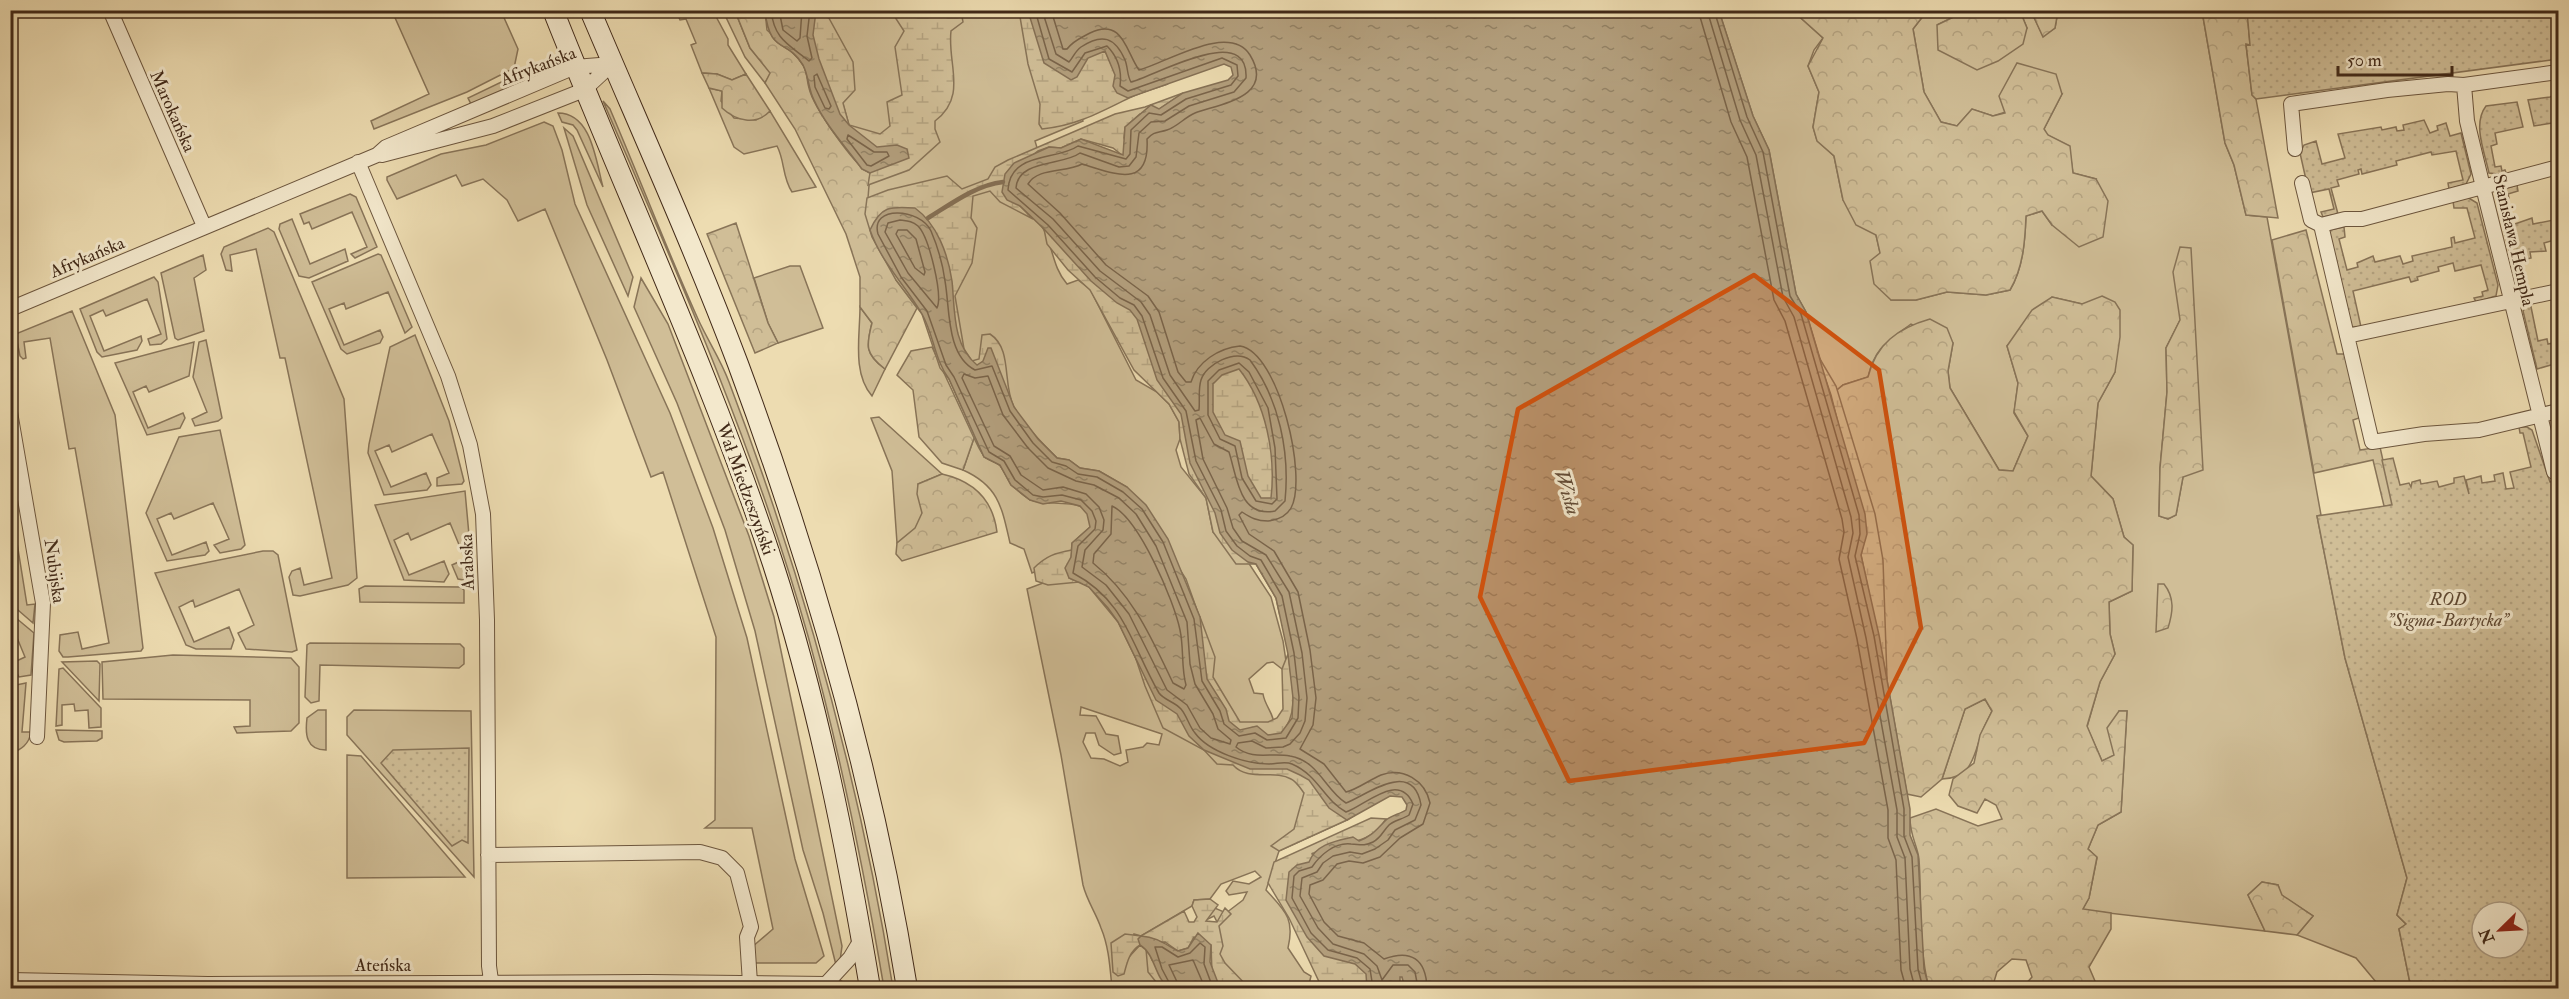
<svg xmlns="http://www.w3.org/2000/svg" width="2569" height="999" viewBox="0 0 2569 999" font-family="'IM FELL Double Pica',serif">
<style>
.grass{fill:#d0be97;stroke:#887458;stroke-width:1.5;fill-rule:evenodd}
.forest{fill:url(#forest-crowns);stroke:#887458;stroke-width:1.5}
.wetland{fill:url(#wetland-marsh);stroke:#887458;stroke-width:1.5}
.park{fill:url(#park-dots);stroke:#887458;stroke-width:1.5;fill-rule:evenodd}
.water{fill:url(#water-ripples);stroke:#857055;stroke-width:1.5;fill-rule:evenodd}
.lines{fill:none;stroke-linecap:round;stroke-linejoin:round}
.shore{stroke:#7a644a;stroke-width:1.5}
.stream{stroke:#857055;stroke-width:4.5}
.street-casing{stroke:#6c563e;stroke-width:16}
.secondary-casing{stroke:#412918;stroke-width:22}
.street{stroke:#f3e8cc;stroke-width:14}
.secondary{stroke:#f3e8cc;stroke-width:20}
.marked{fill:#cf520e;fill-opacity:0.2;stroke:#cf520e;stroke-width:4.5;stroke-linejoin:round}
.labels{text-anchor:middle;stroke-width:6;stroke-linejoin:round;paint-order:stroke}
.street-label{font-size:18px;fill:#412918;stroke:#f3e8cc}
.park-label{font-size:18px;font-style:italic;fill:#5e4731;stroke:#f3e8cc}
.water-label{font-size:20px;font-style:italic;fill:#634c36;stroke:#f3e8cc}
</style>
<defs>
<pattern id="forest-crowns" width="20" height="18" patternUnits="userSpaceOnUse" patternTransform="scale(1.5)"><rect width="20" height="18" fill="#d0be97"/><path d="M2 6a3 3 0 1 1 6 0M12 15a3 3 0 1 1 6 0" fill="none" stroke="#b4a381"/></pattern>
<pattern id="wetland-marsh" width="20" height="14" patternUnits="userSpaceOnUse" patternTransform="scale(1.5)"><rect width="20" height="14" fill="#d0be97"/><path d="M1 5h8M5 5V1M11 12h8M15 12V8" fill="none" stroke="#b4a381"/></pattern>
<pattern id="park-dots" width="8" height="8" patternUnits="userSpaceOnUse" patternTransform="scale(1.5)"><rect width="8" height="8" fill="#d0be97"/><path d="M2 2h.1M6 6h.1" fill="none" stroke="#b4a381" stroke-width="1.8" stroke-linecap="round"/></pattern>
<pattern id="water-ripples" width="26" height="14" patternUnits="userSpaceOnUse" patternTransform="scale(1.5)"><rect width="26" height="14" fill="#b39f7d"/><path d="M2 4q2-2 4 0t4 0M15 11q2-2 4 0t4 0" fill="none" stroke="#938265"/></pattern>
</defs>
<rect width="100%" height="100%" fill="#eddcb1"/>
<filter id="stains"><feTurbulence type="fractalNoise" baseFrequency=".00333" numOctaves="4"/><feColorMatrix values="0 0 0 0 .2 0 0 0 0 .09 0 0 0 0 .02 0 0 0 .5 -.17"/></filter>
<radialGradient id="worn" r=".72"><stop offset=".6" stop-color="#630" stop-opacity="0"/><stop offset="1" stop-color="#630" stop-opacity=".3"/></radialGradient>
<!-- grass -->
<path class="grass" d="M 392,11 L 501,11 L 518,49 L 514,68 L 467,92 L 374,129 L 371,121 L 429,94 Z
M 676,11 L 713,11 L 728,39 L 728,45 L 746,74 L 732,80 L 717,74 L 702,73 L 691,45 L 696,43 L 686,19 L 680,20 Z
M 723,11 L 735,11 L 750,48 L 771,73 L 765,83 L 745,57 Z
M 816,11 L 1043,11 L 1083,121 L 1035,141 L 1038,151 L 1020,206 C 1027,213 1040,222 1044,230 C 1053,248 1053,268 1067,284 L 1078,280 L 1090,289 L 1136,380 L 1157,392 L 1169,404 L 1179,422 L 1180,439 L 1176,450 L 1181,467 L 1206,498 L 1213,532 L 1248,562 L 1271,597 L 1283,641 L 1287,668 L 1282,669 L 1273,662 L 1267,663 L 1249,679 L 1254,693 L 1263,694 C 1265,706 1273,712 1274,724 L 1241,730 L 1207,679 L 1203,627 L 1186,579 L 1127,487 L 1099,471 L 1080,468 L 1069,460 L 1057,458 L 1006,408 L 976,373 L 867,198 L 870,173 L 849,125 Z
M 1719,11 L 1793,11 L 1823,38 L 1814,50 L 1808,66 L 1819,92 L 1813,127 L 1817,140 L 1834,156 L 1843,200 L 1876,235 L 1891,300 L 1916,300 L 1947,292 L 1986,295 L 2010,290 C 2023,268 2025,242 2026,216 L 2042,211 L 2052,225 L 2096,179 L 2073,173 L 2069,146 L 2047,135 L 2044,129 L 2062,94 L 1993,116 L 1972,109 L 1957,126 L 1941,122 L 1924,92 L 1913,29 L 1927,11 L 1966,11 L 1937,25 L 2027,28 L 2020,11 L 2031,11 L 2043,36 L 2055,28 L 2058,11 L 2202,11 L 2225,143 L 2234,165 L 2246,215 L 2267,217 L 2321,515 L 2317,516 L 2345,658 L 2407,878 L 2397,915 L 2407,925 L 2399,929 L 2411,988 L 2381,988 L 2356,958 L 2297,935 L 2313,916 L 2281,895 L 2278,885 L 2262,882 L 2248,895 L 2265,931 L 2082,910 L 2089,898 L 2097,858 L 2088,849 L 2098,825 L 2121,812 L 2127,711 L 2119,711 L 2114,756 L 2102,761 L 2087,727 L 2100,682 L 2115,654 L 2110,634 L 2109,602 L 2132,591 L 2133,545 L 2124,537 L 2113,499 L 2091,476 L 2098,403 L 2115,372 L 2082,304 L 2052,297 L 2007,346 L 2018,383 L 2014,413 L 2028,436 L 2013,471 L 1999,470 L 1950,388 L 1948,371 L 1953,343 L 1911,324 C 1887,342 1875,347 1868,377 L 1843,385 L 1831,395 L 1806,312 L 1796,294 L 1769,150 L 1753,116 ZM 2180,320 L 2183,477 L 2176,515 L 2168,519 L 2159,516 L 2160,468 L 2167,392 L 2166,348 Z
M 518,74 L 524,76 L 526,81 L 471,104 L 468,98 Z
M 709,88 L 722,91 L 721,101 L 734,118 L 756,120 L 770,111 L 816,187 L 792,192 C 782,177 785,161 777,146 L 744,154 L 734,147 Z
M 603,101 L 610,109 C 640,179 667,250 698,319 C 708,341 721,360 729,382 C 803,577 860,783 893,988 L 884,988 C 864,870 840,752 808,636 C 756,452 679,276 603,101 Z
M 558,113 C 592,113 596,162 603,187 L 577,130 L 573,125 L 562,122 Z
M 544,122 L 553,126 L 562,150 L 575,204 L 670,413 L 713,528 L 747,638 L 795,859 L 824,956 L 816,963 L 753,963 L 752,947 L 773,929 L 752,828 L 705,828 L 715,820 L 716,637 L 663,472 L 651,477 L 607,360 L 545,209 L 518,221 L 507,200 L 483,179 L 462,186 L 456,175 L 397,199 L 387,180 L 387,177 L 441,154 L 486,145 Z
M 564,128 L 573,136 L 633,277 L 628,296 L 587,205 Z
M 350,194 L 356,197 L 377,247 L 355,258 L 351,254 L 367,247 L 352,212 L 312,229 L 309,222 L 304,224 L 300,214 Z
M 292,219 L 310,264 L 345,249 L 348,261 L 309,278 L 299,276 L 279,229 L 280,224 Z
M 268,228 L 274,232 L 344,399 L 357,578 L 348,585 L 300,596 L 293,595 L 289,577 L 292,571 L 300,568 L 304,585 L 332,578 L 285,358 L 280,358 L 256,249 L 230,255 L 232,271 L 226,270 L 221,254 L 224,247 Z
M 378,254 L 381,255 L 412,327 L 405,333 L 388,292 L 346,309 L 344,303 L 329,309 L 344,345 L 380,330 L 383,337 L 380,343 L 347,354 L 341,349 L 312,282 Z
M 203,255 L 206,270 L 194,278 L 204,331 L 178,340 L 175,338 L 161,273 Z
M 790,266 L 800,266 L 823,328 L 778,343 L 768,323 L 754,278 Z
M 154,277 L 158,282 L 167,339 L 161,344 L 150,345 L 148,339 L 161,334 L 147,299 L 106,316 L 103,310 L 90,316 L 104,351 L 141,336 L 142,341 L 137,350 L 102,357 L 97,352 L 80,309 Z
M 641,278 L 668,324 L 749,536 L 774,617 L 842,946 L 840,961 L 836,965 L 823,913 L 803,850 L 755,631 L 725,530 L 677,403 L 634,307 Z
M 860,307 L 872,323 C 866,346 865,354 885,369 L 872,396 C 852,373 860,336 860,307 Z
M 72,311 L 115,415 L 143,648 L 141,651 L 68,657 L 63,657 L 59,651 L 60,635 L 78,632 L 82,649 L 109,643 L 75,448 L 69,449 L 50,338 L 24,342 L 26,358 L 23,359 L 20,356 L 16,336 L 18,333 Z
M 415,335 L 449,421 L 464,481 L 462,484 L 437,486 L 437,478 L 449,473 L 432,434 L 392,452 L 389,445 L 375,451 L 391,487 L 426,473 L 431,485 L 427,490 L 384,495 L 368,453 L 369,444 L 390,347 Z
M 206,340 L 222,418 L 218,421 L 195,426 L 192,419 L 207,412 L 193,377 L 199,342 Z
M 194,342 L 189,376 L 149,392 L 146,386 L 133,392 L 148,428 L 183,413 L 185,418 L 180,428 L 147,435 L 115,363 Z
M 879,417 L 942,474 L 918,484 C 918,493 923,505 922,514 C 922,525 907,539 897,543 L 892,471 L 871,418 Z
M 220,430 L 245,545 L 241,549 L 220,553 L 214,545 L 229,539 L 213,503 L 174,519 L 171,513 L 157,519 L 172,555 L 206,542 L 209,551 L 205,555 L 167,561 L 146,513 L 179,437 Z
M 974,438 C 977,444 981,454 986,458 C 991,462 998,462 1001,467 C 1010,480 1017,494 1032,500 C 1047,508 1096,493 1090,527 L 1072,543 L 1071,557 L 1032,573 L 1024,549 L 1010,543 C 1002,508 999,486 963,470 Z
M 465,491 L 473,579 L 470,581 L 458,579 L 452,565 L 465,559 L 450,523 L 411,540 L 408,533 L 394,540 L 409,575 L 444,561 L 449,574 L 444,582 L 404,580 L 375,505 Z
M 11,524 L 14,524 L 27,605 L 35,604 L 33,623 L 11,604 Z
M 263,551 L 273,551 L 278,555 L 297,650 L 292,652 L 246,649 L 238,633 L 254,625 L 239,589 L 195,607 L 193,600 L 179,607 L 194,642 L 229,627 L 234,640 L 231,649 L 196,649 L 186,645 L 155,573 Z
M 1067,574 L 1089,587 L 1118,622 L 1154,696 L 1273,750 L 1339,815 L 1347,820 L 1279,851 L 1266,890 C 1285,911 1295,918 1288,948 L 1304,972 L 1311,976 L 1308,988 L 1220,988 L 1217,922 L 1214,916 L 1206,920 L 1208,905 L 1226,913 L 1243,900 L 1247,892 L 1229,895 L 1226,891 L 1233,881 L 1249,884 L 1261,877 L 1255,871 L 1221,884 L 1210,899 L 1194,900 L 1192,906 L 1141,936 L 1134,934 L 1129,957 L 1140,945 L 1149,950 L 1169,988 L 1112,988 C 1110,968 1109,947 1101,928 C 1096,913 1087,901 1083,885 L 1061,755 L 1027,589 ZM 1081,707 L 1162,734 L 1159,745 L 1147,743 L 1143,747 L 1126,750 L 1128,762 L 1120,766 L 1104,759 L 1091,758 L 1083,742 L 1086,733 L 1095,733 L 1099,745 L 1114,755 L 1121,753 L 1118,736 L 1106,734 L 1096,716 L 1080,715 Z
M 365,586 L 460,587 L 464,590 L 464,603 L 360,602 L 359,589 Z
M 10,613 L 34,633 L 31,675 L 19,677 L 12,663 L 25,657 L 11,623 Z
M 310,643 L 460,644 L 464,648 L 464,664 L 459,668 L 320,665 L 319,701 L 311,703 L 305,697 L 307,645 Z
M 173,655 L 291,658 L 299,667 L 299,723 L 291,731 L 237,733 L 234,727 L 250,726 L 250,700 L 103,699 L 102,662 Z
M 97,661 L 100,664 L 99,701 L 62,662 Z
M 63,668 L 101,708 L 101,727 L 89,728 L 88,710 L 75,711 L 74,704 L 62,705 L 62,725 L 56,726 L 59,669 Z
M 26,683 L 22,732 L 31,732 C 29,745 21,749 11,754 L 10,748 L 17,745 L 11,730 L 11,686 Z
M 1985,699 L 1992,711 C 1988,720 1982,729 1980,738 C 1973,760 1970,778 1942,779 L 1965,709 Z
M 318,710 L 326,710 L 326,750 C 306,750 305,734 307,718 Z
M 354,710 L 471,711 L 474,877 L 347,735 L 347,717 Z
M 56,730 L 102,731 L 102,738 L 97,741 L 64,742 L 59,740 Z
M 347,755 L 361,756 L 465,877 L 347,878 Z"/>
<!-- forest -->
<path class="forest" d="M 735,11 L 765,11 L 767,30 C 778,40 792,50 801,62 C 808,70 806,78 809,88 C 813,106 854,166 870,173 L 868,198 L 877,215 L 896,280 L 917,308 L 885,369 C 865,354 866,346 872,323 L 860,307 L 860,277 L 846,234 L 795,129 L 765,83 L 770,73 L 750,48 Z
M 1793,11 L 1927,11 L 1913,29 L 1924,92 L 1941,122 L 1957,126 L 1972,109 L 1993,116 L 2005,113 L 1999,96 L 2017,63 L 2056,74 L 2062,94 L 2044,129 L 2048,135 L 2070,146 L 2073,173 L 2096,179 L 2108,201 L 2103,237 L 2079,247 L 2052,225 L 2042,211 L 2026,216 C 2025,242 2023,268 2010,290 L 1986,295 L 1947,292 L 1916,300 L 1891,300 L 1874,284 L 1870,261 L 1880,253 L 1876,235 L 1856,225 L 1843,200 L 1834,156 L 1817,141 L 1813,127 L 1819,92 L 1808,66 L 1823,38 Z
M 2020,11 L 2027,28 L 2023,44 L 1998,61 L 1977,70 L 1938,50 L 1937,25 L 1966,11 Z
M 2031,11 L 2058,11 L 2055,28 L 2043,37 Z
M 2202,11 L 2247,11 L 2250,45 L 2246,45 L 2252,95 L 2256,99 L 2278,218 L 2246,215 L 2234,165 L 2225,143 Z
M 702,73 L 717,74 L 732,80 L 746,74 L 770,111 C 756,126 736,121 722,108 L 722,91 L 709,88 Z
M 736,223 L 768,323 L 778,343 L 755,353 L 707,234 Z
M 2306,230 L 2337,354 L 2347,354 L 2361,414 L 2359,418 L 2353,420 L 2360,450 L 2380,447 L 2393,505 L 2384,506 L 2373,460 L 2314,473 L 2272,240 Z
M 2180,247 L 2191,248 L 2203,470 L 2183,477 L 2176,515 L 2168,519 L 2159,516 L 2160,468 L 2167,392 L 2166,348 L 2180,320 L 2173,272 Z
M 2102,296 L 2115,302 L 2120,310 L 2120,337 L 2115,372 L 2098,403 L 2091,476 L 2113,499 L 2124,537 L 2133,545 L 2132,591 L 2109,602 L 2110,634 L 2115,654 L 2100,682 L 2087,726 L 2102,761 L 2114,755 L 2107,728 L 2119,711 L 2127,711 L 2121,812 L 2098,825 L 2088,849 L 2097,857 L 2089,898 L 2083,909 L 2111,913 L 2111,929 L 2089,967 L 2098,988 L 2022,988 L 2032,977 L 2026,960 L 2012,959 L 1997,972 L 1992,988 L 1929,988 C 1918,946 1922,902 1919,859 C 1917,844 1910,836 1910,818 L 1936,809 L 1978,826 L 2002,819 L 1996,805 L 1985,799 L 1977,813 L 1958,806 L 1949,795 L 1953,779 L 1974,763 L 1980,735 L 1992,711 L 1985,699 L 1965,709 L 1942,779 L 1921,797 L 1907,794 L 1879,635 L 1831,395 L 1843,385 L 1868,377 C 1876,344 1898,328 1930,319 L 1947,328 L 1953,343 L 1948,371 L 1950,388 L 1999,470 L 2013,471 L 2028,436 L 2014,412 L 2018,383 L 2007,346 L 2032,310 L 2052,297 L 2082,304 Z
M 932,347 L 974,438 L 963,470 L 942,463 L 919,437 L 913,390 L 897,375 L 911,351 Z
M 942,474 C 973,481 993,500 997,532 L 902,561 L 896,554 L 897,543 L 915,528 L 922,513 L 917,494 L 918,484 Z
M 2158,584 L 2164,584 C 2175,598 2173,612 2168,628 L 2156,632 Z
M 2262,882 L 2278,885 L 2282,895 L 2313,916 L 2297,935 L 2265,931 L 2248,895 Z"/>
<!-- wetland -->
<path class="wetland" d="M 765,11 L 825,11 L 853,62 L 855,90 L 843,103 L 849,125 L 880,134 L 890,126 L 887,102 L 902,95 L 895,47 L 904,31 L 891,11 L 961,11 L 963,22 L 951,31 C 947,64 968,96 935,121 L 935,129 L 940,142 L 909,170 L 868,185 L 870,173 L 862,169 C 846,147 826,126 814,100 C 808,89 809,76 803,65 C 787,38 770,55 765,11 Z
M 1019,11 L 1061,11 L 1105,51 L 1116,75 L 1168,84 C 1156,88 1141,92 1129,98 C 1099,113 1075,126 1042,129 L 1039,124 L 1040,104 L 1028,64 Z
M 1183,93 L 1159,109 L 1140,114 L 1125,127 L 1124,138 L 1129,151 L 1137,152 L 1147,143 C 1155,151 1154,155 1149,165 L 1139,169 L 1113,148 L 1081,139 L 1061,148 L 1049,147 L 1038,151 L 1018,167 L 1008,179 L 1011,197 L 1033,219 L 1000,202 L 990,191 L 973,196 L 971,218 L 977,228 L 972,263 L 955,296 L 964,349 L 972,361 L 979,359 L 982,335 L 990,334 C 1013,349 1002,384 1014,407 C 1025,426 1042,443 1057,458 L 1045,452 L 1005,412 L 988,388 L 973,375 L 956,351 L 953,307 L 930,240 L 919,224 L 907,214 L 882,221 L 877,232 L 901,278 L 930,314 L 939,348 L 955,366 L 963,382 L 981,431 L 991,440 L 1003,446 L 1014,477 L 1050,503 L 1030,500 L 1011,485 L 1000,465 L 984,457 L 949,379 L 940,368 L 922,314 L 896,280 L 872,237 L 865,214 L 867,198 L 888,190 L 947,176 L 962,189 L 988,179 L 995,167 L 1008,160 L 1115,114 L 1145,107 Z
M 1044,229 L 1117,273 L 1223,346 L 1277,409 L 1280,616 L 1276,598 L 1256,564 L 1236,564 L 1213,532 L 1206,498 L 1189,474 L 1180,439 L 1179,422 L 1169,404 L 1134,370 L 1090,290 L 1068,270 L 1047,244 Z
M 1817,354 L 1836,386 L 1875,514 L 1883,560 L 1887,679 L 1861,555 L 1866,534 L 1831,395 Z
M 1072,550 L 1069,578 L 1079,582 L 1048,585 L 1036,581 L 1034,568 C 1046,556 1055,553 1072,550 Z
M 1200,617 L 1215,657 L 1213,677 L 1240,722 L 1268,722 L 1277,718 L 1283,709 L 1282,669 L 1288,654 C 1291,680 1301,712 1281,734 L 1238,738 L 1170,633 Z
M 1134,653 L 1145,665 L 1248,747 L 1372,804 L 1347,820 L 1279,851 L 1271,846 L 1294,829 L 1304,793 C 1301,789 1296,781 1291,779 C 1274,769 1248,782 1233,765 L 1217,764 L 1204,750 L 1163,728 L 1145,686 Z
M 1371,818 L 1386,819 C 1366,851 1339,837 1312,854 L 1401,943 L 1405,988 L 1322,988 L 1289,918 L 1268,883 L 1274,862 Z
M 1210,899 L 1218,905 L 1206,921 L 1217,922 L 1225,908 L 1231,914 L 1219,926 L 1223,946 L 1220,954 L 1225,963 L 1249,988 L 1187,988 L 1212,973 L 1211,945 L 1194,937 L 1188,948 L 1178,951 L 1165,942 L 1146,943 L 1152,960 L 1183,988 L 1161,988 L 1148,972 L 1146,949 L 1140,945 C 1129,952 1127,963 1124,974 L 1118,976 L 1113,972 L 1111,943 L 1125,934 L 1141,936 L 1184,911 L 1189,922 L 1194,922 L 1197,917 L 1192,906 L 1194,900 Z"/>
<!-- park -->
<path class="park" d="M 2247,11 L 2558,11 L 2558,59 L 2256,99 L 2252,95 L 2246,44 L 2250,45 Z
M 2558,93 L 2558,122 L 2534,126 L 2528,100 L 2550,97 Z
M 2517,102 L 2523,127 L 2495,133 L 2497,144 L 2491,146 L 2495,167 L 2501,166 L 2502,171 L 2505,170 L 2507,175 L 2489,173 C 2485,153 2472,124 2486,106 Z
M 2424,120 L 2430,133 L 2438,130 L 2437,126 L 2446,123 L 2450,136 L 2461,133 L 2471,174 L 2466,184 L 2449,189 L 2448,183 L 2463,180 L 2456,151 L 2432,155 L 2431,152 L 2396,161 L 2397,165 L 2362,174 L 2361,169 L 2358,170 L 2359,174 L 2337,180 L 2339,186 L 2331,188 L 2338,214 L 2323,217 L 2321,212 L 2334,209 L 2329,189 L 2309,193 L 2300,153 L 2304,145 L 2316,141 L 2322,164 L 2345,158 L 2338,134 L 2381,127 L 2382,130 L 2396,127 L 2397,131 L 2404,130 L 2403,125 Z
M 2517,185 L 2518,191 L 2508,194 L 2509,198 L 2504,200 L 2512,225 L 2532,218 L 2533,224 L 2554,220 L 2554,216 L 2558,215 L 2558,239 L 2544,243 L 2546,251 L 2530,252 L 2531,258 L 2519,261 L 2527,291 L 2518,288 L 2496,197 L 2501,190 Z
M 2467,197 L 2477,203 L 2498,285 L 2496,296 L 2476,302 L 2474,298 L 2483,296 L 2482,292 L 2488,290 L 2481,265 L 2455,271 L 2453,263 L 2438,267 L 2439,271 L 2417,277 L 2418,280 L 2411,282 L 2409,277 L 2353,291 L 2361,327 L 2350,327 L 2329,230 L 2344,227 L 2345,237 L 2339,239 L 2347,270 L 2358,267 L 2357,263 L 2373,256 L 2375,262 L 2400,256 L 2403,264 L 2413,261 L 2412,256 L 2452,247 L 2451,238 L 2454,237 L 2455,243 L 2475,238 L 2467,208 L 2454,208 L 2453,201 Z
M 2530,302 L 2538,341 L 2547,339 L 2548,344 L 2558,342 L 2558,363 L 2537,369 L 2523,311 Z
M 2519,427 L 2527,427 L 2532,430 L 2550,482 L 2558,481 L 2558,988 L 2411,988 L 2399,929 L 2406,924 L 2397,915 L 2407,878 L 2345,658 L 2317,516 L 2392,505 L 2382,460 L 2393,458 L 2400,485 L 2409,483 L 2411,487 L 2412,482 L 2420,480 L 2421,484 L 2437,481 L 2439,487 L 2454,483 L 2454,478 L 2464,476 L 2469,494 L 2466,480 L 2481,476 L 2482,483 L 2495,481 L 2494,475 L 2503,473 L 2506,489 L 2514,488 L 2510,472 L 2531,467 L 2523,433 L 2520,433 ZM 2482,912 L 2518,912 L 2518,948 L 2482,948 Z
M 469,748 L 468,843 L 462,840 L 452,846 L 381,763 L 393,750 Z"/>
<!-- water -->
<path class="water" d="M 765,11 L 816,11 L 813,35 L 819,59 L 840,114 L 849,125 L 877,147 L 897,145 L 907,149 L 909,158 L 870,173 L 862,169 C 846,147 826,126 814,100 C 808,89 809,76 803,65 C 787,38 770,55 765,11 Z
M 1028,11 L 1719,11 L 1753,116 L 1769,150 L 1796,294 L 1806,312 L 1865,514 L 1867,534 L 1861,555 L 1879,635 L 1910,809 L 1910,835 L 1918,855 L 1924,969 L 1929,988 L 1405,988 L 1402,977 L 1400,977 L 1400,988 L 1367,988 L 1366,974 L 1355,964 L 1324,956 L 1307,937 L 1286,900 L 1289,872 L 1297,865 L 1309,862 C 1316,844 1336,841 1353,837 L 1359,841 C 1372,836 1376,830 1385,821 C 1389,816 1400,814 1406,810 L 1407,805 L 1402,797 L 1390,796 L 1347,820 L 1329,808 L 1309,780 L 1300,775 L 1287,769 L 1250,769 L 1204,750 L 1189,736 L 1177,714 L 1156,700 L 1118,622 L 1108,608 L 1089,587 L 1069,578 L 1065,568 L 1071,557 L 1072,543 L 1090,527 L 1087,514 L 1080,506 L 1061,501 L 1043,504 L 1030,500 L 1011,485 L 1000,465 L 984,457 L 949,379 C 934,359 934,335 922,314 C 905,285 881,262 870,230 C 881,206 890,206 915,208 C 937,224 948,254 952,281 C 955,309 952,345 977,365 L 983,361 L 988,348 L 991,348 L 1014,407 L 1038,439 L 1057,458 L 1069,460 L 1080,468 L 1099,471 L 1127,487 L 1146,505 L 1168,539 L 1200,617 L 1207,679 L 1226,709 L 1229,721 L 1240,730 L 1257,726 L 1268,735 L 1281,733 L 1292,718 L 1293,698 L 1288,654 L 1276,598 L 1256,564 L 1248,562 L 1232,550 L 1220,533 L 1215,513 L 1190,463 L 1181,414 L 1157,380 L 1137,319 L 1130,310 L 1117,303 L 1091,281 L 1044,229 L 1020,206 L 1007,200 L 1002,192 L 1005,174 L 1014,163 L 1049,147 L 1061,148 L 1081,139 L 1123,155 L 1125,127 L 1151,105 L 1159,109 L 1183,93 L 1228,80 L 1233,75 L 1231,67 L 1224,64 L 1128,98 L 1117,93 L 1113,86 L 1115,75 L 1105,51 L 1088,58 L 1077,77 L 1071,80 L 1044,63 ZM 1239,369 C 1266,403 1276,455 1271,498 L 1261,498 L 1248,476 L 1240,441 L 1225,435 L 1213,412 L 1213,384 L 1222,375 Z
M 1198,933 L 1211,945 L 1210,962 L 1220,988 L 1169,988 C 1154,977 1156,955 1140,945 L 1138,939 L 1141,936 C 1157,937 1165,944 1178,951 L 1188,948 Z"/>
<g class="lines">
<!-- shore -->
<path class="shore" d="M 771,10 C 774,39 788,44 809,61 L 812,58 L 807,36 L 810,10
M 779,10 L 783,30 L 797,41 L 800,38 L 802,10
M 1035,10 L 1049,59 L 1072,72 L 1085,53 L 1107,46 C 1118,57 1122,71 1120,86 L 1128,91 L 1222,58 L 1237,65 L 1238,76 L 1231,85 L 1186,99 L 1161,115 L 1149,113 L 1131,130 L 1130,154 L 1126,159 L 1078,146 C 1057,161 1010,151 1008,190 L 1048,225 L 1095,277 L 1120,298 L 1134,305 L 1142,316 L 1163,378 L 1186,411 L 1196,461 L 1221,510 L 1226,531 L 1237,546 L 1250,556 L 1261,560 L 1282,596 L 1294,653 L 1299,697 L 1298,718 L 1286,738 L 1267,740 L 1255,733 L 1239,736 L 1224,724 L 1220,711 L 1202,681 L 1194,619 L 1163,542 L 1142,509 L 1123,492 L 1097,477 L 1078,474 L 1066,466 L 1052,462 L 1033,443 L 1010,411 L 992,366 L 975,370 C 946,355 950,308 945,281 C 943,266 937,245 931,231 C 920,208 870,205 878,234 L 901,277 L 927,311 L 946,365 L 954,377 L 989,452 L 1004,461 L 1015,480 L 1033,495 L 1043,497 L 1062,495 L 1081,500 L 1092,511 L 1096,521 L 1095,529 L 1078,546 L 1073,573 C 1126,601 1131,645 1159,693 C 1164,700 1175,702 1181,709 C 1187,716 1189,726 1195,733 C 1209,752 1246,764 1269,764 C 1277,764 1285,761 1292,764 C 1319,776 1323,799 1346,812 C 1366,805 1399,771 1413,804 L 1409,815 C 1403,819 1393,821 1389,825 C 1383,831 1381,838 1373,842 C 1363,847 1359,844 1351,844 C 1335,842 1320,855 1312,867 L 1299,871 L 1294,876 L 1292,898 L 1311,933 L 1328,950 L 1357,958 L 1370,969 L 1373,988
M 1042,10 L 1056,54 L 1069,62 C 1073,58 1075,51 1081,47 C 1102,33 1115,37 1125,60 C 1128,67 1127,76 1131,82 C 1155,76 1249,21 1246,78 L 1234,92 L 1189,106 L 1165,121 L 1151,122 L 1139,133 L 1136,157 L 1129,166 L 1119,167 L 1080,153 C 1063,166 1018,159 1016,188 L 1053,219 L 1100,271 L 1141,302 L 1150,315 L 1170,375 L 1195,411 L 1199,410 C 1200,401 1198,389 1201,380 C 1206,364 1235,349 1250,360 C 1279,399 1290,452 1285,501 L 1275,511 C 1239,518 1237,477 1229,452 L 1214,444 L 1200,418 L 1196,420 L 1203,459 L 1227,508 L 1233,528 L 1242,541 L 1266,555 L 1289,592 L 1302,653 L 1307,698 L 1305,721 L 1300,733 L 1290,744 L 1283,747 L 1266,748 L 1252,741 L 1238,743 L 1236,747 C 1253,761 1271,752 1290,756 C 1319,761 1325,790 1346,803 C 1367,795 1413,758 1421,805 L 1415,820 L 1395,830 L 1388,840 L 1375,849 L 1362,854 L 1350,852 L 1333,856 L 1323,863 L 1317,872 L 1302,878 L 1300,896 L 1318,928 L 1333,944 L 1364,954 L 1377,966 L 1382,980 L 1393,965 L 1408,965 L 1415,972 L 1418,988
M 1051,10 L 1063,49 L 1067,49 C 1074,40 1081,38 1090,33 C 1123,17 1126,52 1139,70 C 1166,63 1229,22 1250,55 C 1276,98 1218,104 1195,113 C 1185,117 1177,127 1167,130 C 1158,133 1154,131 1147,139 C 1150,191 1113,173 1082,164 C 1066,173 1038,167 1028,184 L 1060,213 L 1106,265 L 1148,296 L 1159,312 L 1178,372 L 1186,382 L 1191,382 C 1197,362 1219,348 1240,346 C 1279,352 1308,478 1291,508 C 1286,517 1278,520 1268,521 C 1257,521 1251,518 1242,512 L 1239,515 L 1249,534 L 1274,551 L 1298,592 L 1310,650 L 1316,698 L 1313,725 L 1300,749 L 1324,764 L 1346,792 C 1358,789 1369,780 1381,775 C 1403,767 1425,780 1430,803 L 1423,824 L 1400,838 L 1380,857 L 1363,863 L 1349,861 L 1337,864 L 1323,880 L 1310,885 L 1309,894 L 1324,922 L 1338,936 L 1364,943 L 1384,959 C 1411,949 1426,959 1427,988
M 1698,10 L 1731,122 L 1747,157 L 1774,300 L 1785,321 L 1842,519 L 1844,532 L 1839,559 L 1857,639 L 1888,810 L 1888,838 L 1896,860 L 1901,970 L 1906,988
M 1707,10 L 1740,120 L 1756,155 L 1783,297 L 1794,317 L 1851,517 L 1853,533 L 1848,557 L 1866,638 L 1897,810 L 1897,837 L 1905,858 L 1910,969 L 1915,988
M 1714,10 L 1747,117 L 1763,152 L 1790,296 L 1801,314 L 1859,515 L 1860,534 L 1855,556 L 1874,636 L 1904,809 L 1904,836 L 1912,857 L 1918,969 L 1923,988
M 817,74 L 831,106 L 829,109 L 825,108 L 815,87 L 814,76 Z
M 848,135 L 874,152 L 887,152 L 889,156 L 871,166 L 867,165 L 847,139 Z
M 900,220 C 908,221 912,221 918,226 C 929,237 943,295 937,308 L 908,273 L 885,232 L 888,223 Z
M 898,230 L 907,230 L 916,239 L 925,272 L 924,275 L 915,268 L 896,234 Z
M 1239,363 L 1249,372 L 1268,408 L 1275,448 L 1277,499 L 1272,504 L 1256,501 L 1242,478 L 1235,446 L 1220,439 L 1208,415 L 1208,381 L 1219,370 Z
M 964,374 L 975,378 L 988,376 L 1003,415 L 1028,448 L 1048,468 L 1076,481 L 1094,485 L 1119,498 L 1136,514 L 1156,546 L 1187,622 L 1190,664 L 1195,684 L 1213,714 L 1218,729 L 1231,740 L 1230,744 L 1211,738 L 1200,728 L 1187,705 L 1167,690 L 1129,614 L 1106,585 L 1082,567 L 1085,550 L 1103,530 L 1104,520 L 1099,507 L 1086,494 L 1063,487 L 1043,490 L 1021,475 L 1010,456 L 994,446 L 962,378 Z
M 1112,506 C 1139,518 1174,601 1180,630 C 1184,648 1181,667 1186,685 L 1184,689 L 1173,683 C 1151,637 1133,595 1093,563 L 1094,554 L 1111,534 Z
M 1172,988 L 1162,969 L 1155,947 L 1162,947 L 1178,957 L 1190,953 L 1200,943 L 1205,947 L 1204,964 L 1213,988
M 1180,988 L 1169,965 L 1193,960 L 1205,988"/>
<!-- stream -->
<path class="stream" d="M 928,218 C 951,204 976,185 1003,182"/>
<!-- street casing -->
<g class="street-casing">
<path id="street" d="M 110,10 L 204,226
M 2464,85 L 2467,121 L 2483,187 L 2554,472
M 2295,149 L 2291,104 L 2387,90 L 2448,84 L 2464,85 L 2558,72
M 382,155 L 493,126 L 584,90 L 612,64
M 358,162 L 448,376 L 470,445 L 483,514 L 487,620 L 489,966 L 492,988
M 2302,183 L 2311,220 L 2321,225 L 2372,442 L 2424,434 L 2479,430 L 2558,411
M 2321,225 L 2345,219 L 2362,219 L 2558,167
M 10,309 L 377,155 L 386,147 L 575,67 L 612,64
M 2347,336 L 2558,291
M 10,412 L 43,603 L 37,737
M 488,855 L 700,852 L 722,858 L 737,873 L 751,927 L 747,937 L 750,983
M 10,980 L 208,984 L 649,982 L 826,984 L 839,988
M 826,984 L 850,958 L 862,938"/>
</g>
<!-- secondary casing -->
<g class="secondary-casing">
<path id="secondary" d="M 553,10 C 626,195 711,375 773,564 C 818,703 846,845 870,988
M 590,10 C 640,128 693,245 738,364 C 813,566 873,776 907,988"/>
</g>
<!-- street -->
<use href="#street" class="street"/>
<!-- secondary -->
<use href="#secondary" class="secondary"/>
</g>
<!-- marked area -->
<path class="marked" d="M 1754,275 L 1879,370 L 1921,628 L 1864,743 L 1569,781 L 1480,597 L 1518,409 Z"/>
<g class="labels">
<!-- street labels -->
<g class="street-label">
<text transform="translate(538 66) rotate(-21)" y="6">Afrykańska</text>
<text transform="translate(173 111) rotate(66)" y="6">Marokańska</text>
<text transform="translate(2514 240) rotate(77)" y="6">Stanisława Hempla</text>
<text transform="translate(87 257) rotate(-23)" y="6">Afrykańska</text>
<text transform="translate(746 489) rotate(70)" y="6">Wał Miedzeszyński</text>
<text transform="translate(467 562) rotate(-92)" y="6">Arabska</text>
<text transform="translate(55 571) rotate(82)" y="6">Nubijska</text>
<text x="383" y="971">Ateńska</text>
</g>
<!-- park labels -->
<g class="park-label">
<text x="2448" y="605">ROD<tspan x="2448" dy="21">"Sigma-Bartycka"</tspan></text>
</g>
<!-- water labels -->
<g class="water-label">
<text transform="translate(1568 492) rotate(73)" y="7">Wisła</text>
</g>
</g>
<!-- margin -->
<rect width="2569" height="999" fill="none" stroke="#eddcb1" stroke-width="36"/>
<rect x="12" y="12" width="2545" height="975" fill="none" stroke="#412918" stroke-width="3"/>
<rect x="18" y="18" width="2533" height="963" fill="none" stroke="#412918" stroke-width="1.5"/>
<!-- north arrow -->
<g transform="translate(2500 930) rotate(246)"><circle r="28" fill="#f3e8cc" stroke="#ac9c84" stroke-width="1.5"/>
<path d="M0-4.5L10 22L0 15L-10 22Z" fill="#8f2418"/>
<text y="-9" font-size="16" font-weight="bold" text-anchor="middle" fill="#412918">N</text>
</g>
<!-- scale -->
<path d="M2338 66v9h114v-9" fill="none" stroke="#412918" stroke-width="3"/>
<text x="2347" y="66" font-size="18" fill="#412918" stroke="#f3e8cc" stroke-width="4.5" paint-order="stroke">50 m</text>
<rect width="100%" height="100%" filter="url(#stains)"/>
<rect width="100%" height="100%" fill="url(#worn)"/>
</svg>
